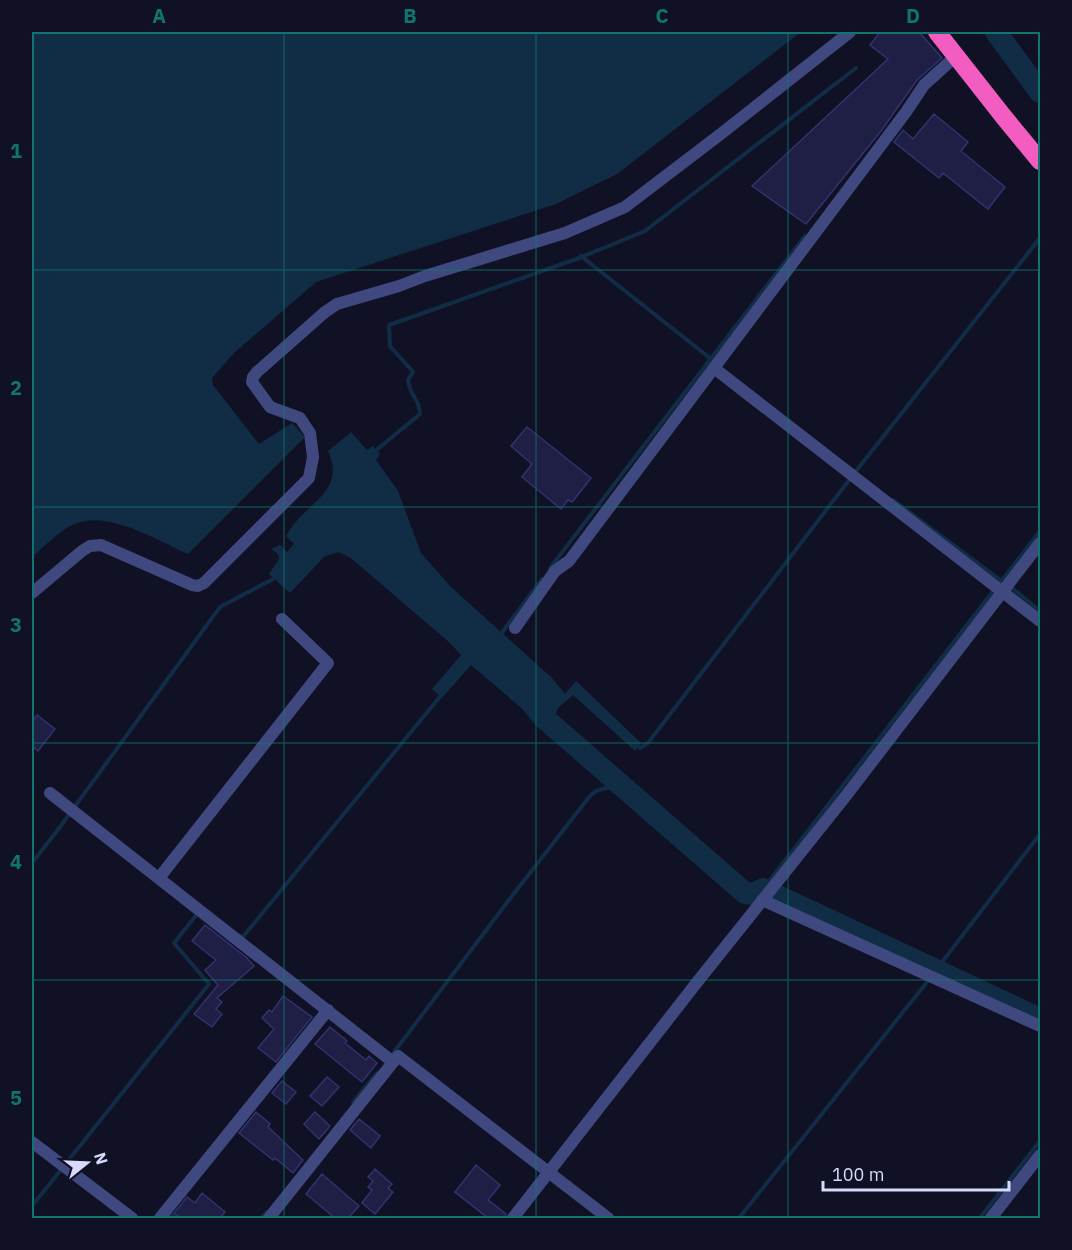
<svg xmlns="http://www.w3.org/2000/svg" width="1072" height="1250" viewBox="0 0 1072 1250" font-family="'IBM Plex Sans',sans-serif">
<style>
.water{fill:#102d45}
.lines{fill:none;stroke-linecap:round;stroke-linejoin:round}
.stream{stroke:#102d45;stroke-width:4}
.river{stroke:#102d45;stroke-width:22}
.building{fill:#1f1e45;stroke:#32326f;stroke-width:1.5}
.street{stroke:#3f4980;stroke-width:12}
.highway{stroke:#f35cc1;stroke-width:18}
.grid{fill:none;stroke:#0f766e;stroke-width:1.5;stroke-opacity:0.55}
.neatline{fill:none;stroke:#0f766e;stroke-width:2}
.grid-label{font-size:20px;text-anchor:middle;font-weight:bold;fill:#0f766e}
</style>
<rect width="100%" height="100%" fill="#111125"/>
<!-- water -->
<path class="water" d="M 32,32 L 801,32 L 617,174 L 556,204 L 316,282 L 234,353 L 212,378 L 213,385 L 259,444 L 292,423 L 305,437 L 188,554 C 157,540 105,508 72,525 C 58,532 44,547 32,557 Z
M 351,432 L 367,450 L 373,446 L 380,454 L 376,460 L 398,491 L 421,553 L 451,587 L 552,678 L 565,694 L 576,681 L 641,743 L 635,751 L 573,695 L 557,709 L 555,721 L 547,730 L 471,665 L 442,698 L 432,689 L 461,655 L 450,643 L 352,559 L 339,552 L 325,556 L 290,593 L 269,574 L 279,559 L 278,554 L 271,549 L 280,545 L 287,552 L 294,544 L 286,536 C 290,530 294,523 300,517 C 321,496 343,483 328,451 Z"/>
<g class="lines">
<!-- stream -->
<path class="stream" d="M 1035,84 L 1040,80
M 581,256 L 711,359
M 374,452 L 420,414 C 419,397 410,397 408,380 L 413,372 L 390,346 L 389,325 L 579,258 L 645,231 L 856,68
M 893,500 L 1003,582
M 550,568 L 805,236
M 1000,583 L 1040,531
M 1013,589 L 1040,611
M 500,635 L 542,579
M 635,744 L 640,748 L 648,743 L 856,471 L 1040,238
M 32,863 L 57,831 L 220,607 L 277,577
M 763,889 L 994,590
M 240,936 L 242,938 L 443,693
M 933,974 L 1040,834
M 391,1056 L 512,896 L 590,796 L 596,791 L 619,784
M 353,1102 L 377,1073
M 32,1206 L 209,984 L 174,943 L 198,913
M 168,1217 L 170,1214 L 177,1218
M 261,1218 L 267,1212
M 739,1218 L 927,982
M 980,1218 L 1040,1141"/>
<!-- river -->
<path class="river" d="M 996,32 L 1040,92
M 531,702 L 544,718 L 745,893 L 753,894 L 763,889 L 1040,1019"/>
</g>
<!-- building -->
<path class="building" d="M 880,32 L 919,32 L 942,58 L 917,80 L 881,131 L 806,224 L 752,186 L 888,59 L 870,45 Z
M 934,114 L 968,142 L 961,151 L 1005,187 L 988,209 L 943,173 L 939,178 L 894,142 L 903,130 L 913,139 Z
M 527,427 L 591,478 L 572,502 L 568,500 L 561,509 L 522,477 L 532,464 L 511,446 Z
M 37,715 L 55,729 L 38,751 L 32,746 L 32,722 Z
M 205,925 L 247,958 L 254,966 L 217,998 L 222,1002 L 216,1009 L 222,1014 L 212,1027 L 194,1014 L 218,985 L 205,970 L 216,960 L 192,941 Z
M 283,996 L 312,1017 L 276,1062 L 258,1048 L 274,1029 L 262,1018 L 269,1010 L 272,1012 Z
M 330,1027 L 347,1041 L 345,1043 L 366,1060 L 369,1056 L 377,1063 L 362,1082 L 315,1044 Z
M 327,1077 L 339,1087 L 322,1106 L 310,1096 Z
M 282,1081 L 296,1092 L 286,1104 L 272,1093 Z
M 256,1112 L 270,1124 L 268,1127 L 303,1160 L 293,1173 L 275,1158 L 273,1160 L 239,1133 Z
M 315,1112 L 330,1126 L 319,1139 L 304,1124 Z
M 359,1119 L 380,1136 L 371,1148 L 350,1130 Z
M 476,1165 L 500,1185 L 488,1200 L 506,1214 L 505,1218 L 488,1218 L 455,1192 Z
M 375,1169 L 392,1184 L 388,1188 L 393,1192 L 375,1214 L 362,1203 L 372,1190 L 368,1187 L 373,1181 L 368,1177 Z
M 322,1174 L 359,1206 L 348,1218 L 335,1218 L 306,1194 Z
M 202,1193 L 225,1212 L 220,1218 L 181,1218 L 174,1213 L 187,1197 L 195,1203 Z"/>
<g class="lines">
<!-- street -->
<path class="street" d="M 714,368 L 1040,621
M 32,593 L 82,551 L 90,546 L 101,545 L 192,585 L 198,586 L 204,583 L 309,478 L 313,457 L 310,433 L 300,418 L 270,407 L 252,382 L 253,377 L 257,372 L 325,312 L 337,304 L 399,286 L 425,276 L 565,233 L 625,207 L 722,133 L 850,32
M 515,628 L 555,571 L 569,561 L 906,112 L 924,85 L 956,56
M 50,793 L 393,1062
M 159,878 L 328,663 L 282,619
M 762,900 L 1040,1026
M 32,1142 L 132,1218
M 160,1218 L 328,1010
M 269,1218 L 398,1056 L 608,1218
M 513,1218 L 698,981 L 845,797 L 1040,543
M 991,1218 L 1040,1155"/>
<!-- highway -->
<path class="highway" d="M 937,32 L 1003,116 L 1040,161"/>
</g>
<!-- grid -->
<path class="grid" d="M 284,32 L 284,1218M 536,32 L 536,1218M 788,32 L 788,1218M 32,270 L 1040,270M 32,507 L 1040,507M 32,743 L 1040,743M 32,980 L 1040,980"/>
<!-- border -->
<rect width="1072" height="1250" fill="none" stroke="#111125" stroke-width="66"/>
<!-- north arrow -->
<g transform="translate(87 1163) rotate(72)" stroke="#111125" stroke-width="4.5" paint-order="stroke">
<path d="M0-4.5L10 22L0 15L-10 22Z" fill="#d8dafc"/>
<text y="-9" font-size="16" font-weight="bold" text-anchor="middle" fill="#d8dafc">N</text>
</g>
<!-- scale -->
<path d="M823 1181v9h186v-9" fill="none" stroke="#d8dafc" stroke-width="3"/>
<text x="832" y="1181" font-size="18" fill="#d8dafc" stroke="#111125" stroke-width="4.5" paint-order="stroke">100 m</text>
<rect x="33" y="33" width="1006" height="1184" class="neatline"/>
<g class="grid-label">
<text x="159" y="23">A</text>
<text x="410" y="23">B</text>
<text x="662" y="23">C</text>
<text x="913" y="23">D</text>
<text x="16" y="158">1</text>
<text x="16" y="395">2</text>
<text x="16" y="632">3</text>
<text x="16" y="869">4</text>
<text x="16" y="1105">5</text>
</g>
</svg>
